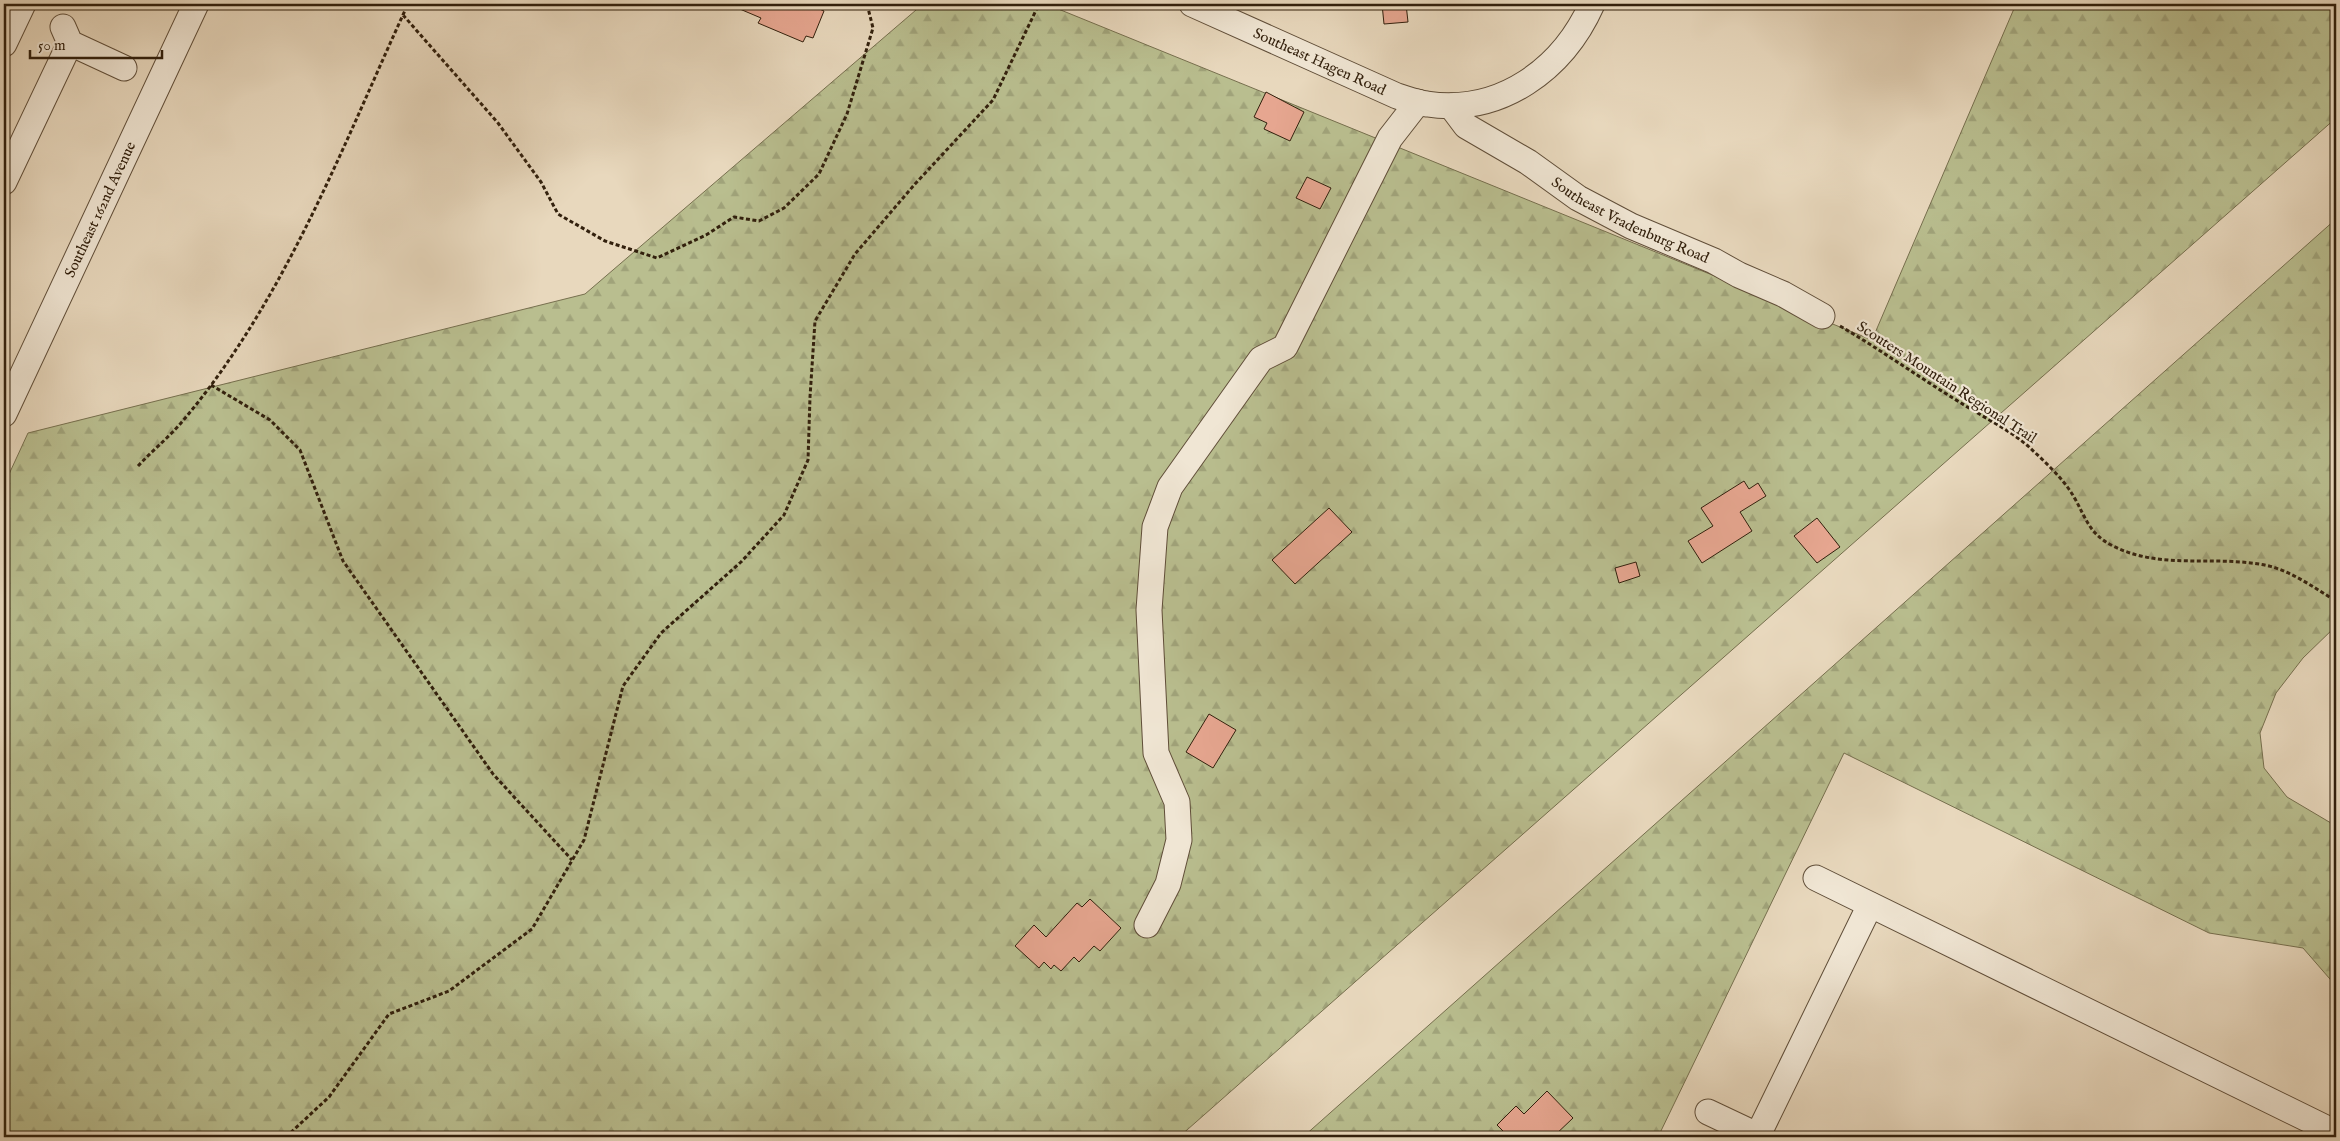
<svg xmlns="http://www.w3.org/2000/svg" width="2340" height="1141" viewBox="0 0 2340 1141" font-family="'IM FELL English',serif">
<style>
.forest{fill:url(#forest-firs);stroke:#766f4e}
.building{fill:#e6a690;stroke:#32200d}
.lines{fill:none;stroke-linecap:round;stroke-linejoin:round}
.minor-casing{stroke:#604e39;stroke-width:27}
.path{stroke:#32200d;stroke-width:3;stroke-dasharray:4 2.5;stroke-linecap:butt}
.minor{stroke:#f0e6d4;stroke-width:25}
.labels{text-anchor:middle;stroke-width:4.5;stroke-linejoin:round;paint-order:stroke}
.street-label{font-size:15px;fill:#32200d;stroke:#f0e6d4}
</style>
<defs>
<pattern id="forest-firs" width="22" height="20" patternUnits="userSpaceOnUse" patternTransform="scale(1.25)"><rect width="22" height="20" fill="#b9be8f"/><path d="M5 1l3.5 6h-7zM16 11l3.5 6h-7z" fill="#a0a37a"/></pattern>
</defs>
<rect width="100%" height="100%" fill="#e8d8bd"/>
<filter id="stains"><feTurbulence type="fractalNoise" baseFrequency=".004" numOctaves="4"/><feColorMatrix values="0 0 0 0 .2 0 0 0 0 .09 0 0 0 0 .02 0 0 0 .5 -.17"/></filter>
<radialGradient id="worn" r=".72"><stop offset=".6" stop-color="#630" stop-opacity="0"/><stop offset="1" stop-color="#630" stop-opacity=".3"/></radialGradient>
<!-- forest -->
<path class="forest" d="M 923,4 L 1046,4 L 1872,340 L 2016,4 L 2336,4 L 2336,118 L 1179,1137 L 4,1137 L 4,485 L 28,433 L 585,294 Z
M 2336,219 L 2336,626 L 2303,658 L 2276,693 L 2260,733 L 2264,768 L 2287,797 L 2336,826 L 2336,986 L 2303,948 L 2209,933 L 1844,753 L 1658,1137 L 1303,1137 Z"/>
<!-- building -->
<path class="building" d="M 728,4 L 808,4 L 824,11 L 813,38 L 806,36 L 803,42 L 758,23 L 761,18 Z
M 1382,4 L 1406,4 L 1408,22 L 1384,24 Z
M 1266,92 L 1304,112 L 1290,141 L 1264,129 L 1267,123 L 1254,117 Z
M 1307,177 L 1331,188 L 1320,209 L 1296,198 Z
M 1744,481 L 1749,489 L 1758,483 L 1766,496 L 1740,512 L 1752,531 L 1702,563 L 1688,541 L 1713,526 L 1701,508 Z
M 1329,508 L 1352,532 L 1295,584 L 1272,560 Z
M 1817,518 L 1840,547 L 1817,563 L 1794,536 Z
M 1636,562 L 1640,576 L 1619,583 L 1615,568 Z
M 1209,714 L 1236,730 L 1213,768 L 1186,752 Z
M 1090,899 L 1121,928 L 1100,951 L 1094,946 L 1079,962 L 1074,957 L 1061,971 L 1054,965 L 1051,969 L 1044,962 L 1039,968 L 1015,946 L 1034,925 L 1046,937 L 1077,903 L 1082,907 Z
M 1547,1091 L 1573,1118 L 1553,1137 L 1509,1137 L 1497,1125 L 1516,1106 L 1524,1114 Z"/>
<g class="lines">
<!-- minor casing -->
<g class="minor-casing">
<g id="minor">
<path id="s1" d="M 1192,4 L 1397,96 C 1407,99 1417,103 1427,104 C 1501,115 1563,69 1592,4"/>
<path d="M 63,27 L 70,43 L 124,68"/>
<path d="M 4,44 L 23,4"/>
<path id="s2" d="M 1451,106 L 1466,126 L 1528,162 L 1578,198 L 1631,226 L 1714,261 L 1739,275 L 1783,294 L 1822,316"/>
<path d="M 4,182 L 70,43"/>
<path id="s3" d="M 4,414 L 196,4"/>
<path d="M 1816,878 L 2336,1133"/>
<path d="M 1147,925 L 1168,884 L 1179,840 L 1177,802 L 1156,753 L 1149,610 L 1155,527 L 1170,487 L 1261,359 L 1285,347 L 1390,138 L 1418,102"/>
<path d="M 1708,1112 L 1761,1137"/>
<path d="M 1758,1135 L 1870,905"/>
</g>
</g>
<!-- path -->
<path class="path" d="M 403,15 L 498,123 L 541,182 L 558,214 L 605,241 L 657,258 L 706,235 L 734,217 L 759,221 L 784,208 L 819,174 L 847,114 L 873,28 L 867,4
M 1840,326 C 1881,350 1920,378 1961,403 C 1983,417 2008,429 2028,446 C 2044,461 2063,478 2074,497 C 2086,518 2089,534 2113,546 C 2163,571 2216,554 2269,566 C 2293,572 2316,589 2336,601
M 211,385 L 270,420 L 300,450 L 343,561 L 493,774 L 572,860
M 138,466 C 152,451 168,438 181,423 C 285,301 342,147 408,4
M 286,1137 L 329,1097 L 389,1014 L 449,991 L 532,929 L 584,840 L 623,686 L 661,633 L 741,562 L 784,515 L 808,460 L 810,397 L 815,321 L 855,254 L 915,184 L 993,100 L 1039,4"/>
<!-- minor -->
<use href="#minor" class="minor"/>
</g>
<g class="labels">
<!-- street labels -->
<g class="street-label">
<text dy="5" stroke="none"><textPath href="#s1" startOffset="140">Southeast Hagen Road</textPath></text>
<text dy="5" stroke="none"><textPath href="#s3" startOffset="226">Southeast 162nd Avenue</textPath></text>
<text dy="5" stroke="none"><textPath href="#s2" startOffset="215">Southeast Vradenburg Road</textPath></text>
<text transform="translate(1947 382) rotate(33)" y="5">Scouters Mountain Regional Trail</text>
</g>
</g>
<!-- margin -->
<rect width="2340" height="1141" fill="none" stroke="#e8d8bd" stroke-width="20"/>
<rect x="5" y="5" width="2330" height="1131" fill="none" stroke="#32200d" stroke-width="2.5"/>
<rect x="10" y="10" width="2320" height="1121" fill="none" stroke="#32200d"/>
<!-- scale -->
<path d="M30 50v8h132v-8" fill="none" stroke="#32200d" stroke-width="2.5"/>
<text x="38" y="50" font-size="15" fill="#32200d" stroke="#f0e6d4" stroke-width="4" paint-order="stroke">50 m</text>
<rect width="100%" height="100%" filter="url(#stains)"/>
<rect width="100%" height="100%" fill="url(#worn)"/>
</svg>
